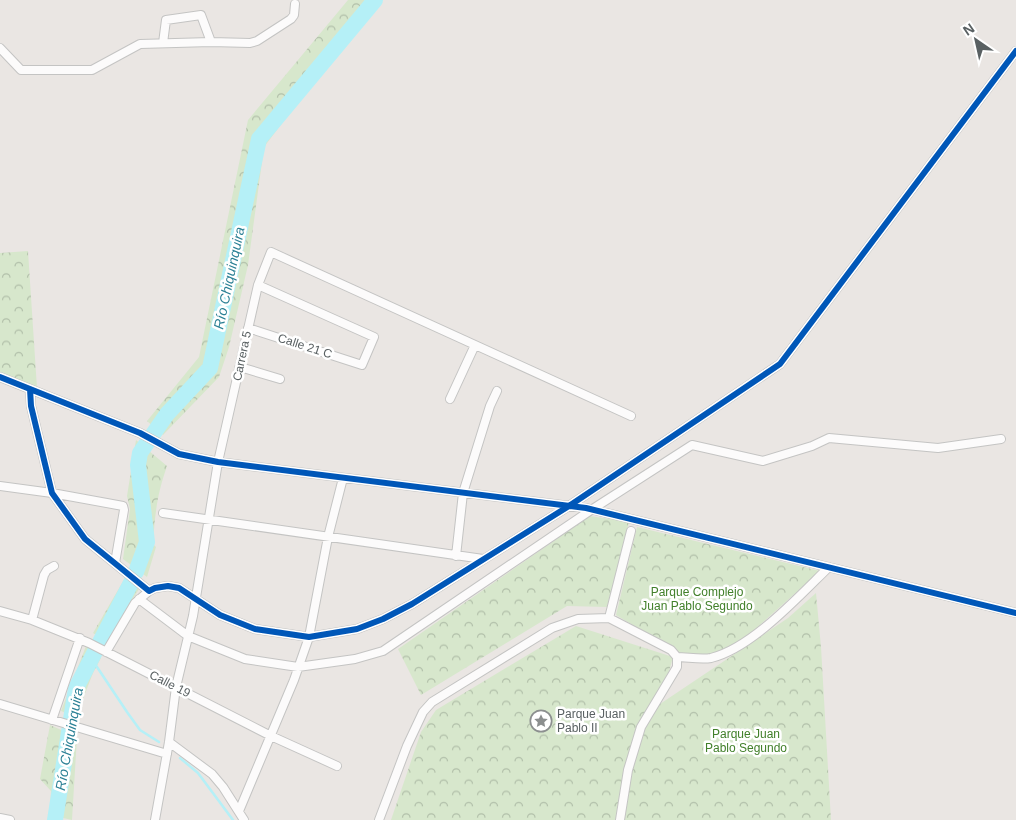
<svg xmlns="http://www.w3.org/2000/svg" width="1016" height="820" viewBox="0 0 1016 820" font-family="Arial,sans-serif">
<style>
.forest{fill:url(#forest-crowns)}
.lines{fill:none;stroke-linecap:round;stroke-linejoin:round}
.stream{stroke:#b5f0f7;stroke-width:2.5}
.river{stroke:#b5f0f7;stroke-width:16}
.street-casing{stroke:#c4c4c3;stroke-width:10}
.street{stroke:#fcfbfb;stroke-width:8}
.cycleway-casing{stroke:#fff;stroke-width:9}
.cycleway{stroke:#0057b8;stroke-width:6}
.labels{text-anchor:middle;stroke-width:5;stroke-linejoin:round;paint-order:stroke}
.street-label{font-size:12px;fill:#596062;stroke:#fff}
.park-label{font-size:12px;fill:#42802b;stroke:#fff}
.poi-label{font-size:12px;fill:#596062;stroke:#fff;text-anchor:start}
.water-label{font-size:14px;font-style:italic;fill:#2b8095;stroke:#fff}
</style>
<defs>
<pattern id="forest-crowns" width="20" height="18" patternUnits="userSpaceOnUse" patternTransform="scale(1.25)"><rect width="20" height="18" fill="#d7e7cc"/><path d="M2 6a3 3 0 1 1 6 0M12 15a3 3 0 1 1 6 0" fill="none" stroke="#b1bfa9"/></pattern>
</defs>
<rect width="100%" height="100%" fill="#eae6e3"/>
<!-- forest -->
<path class="forest" d="M 348,0 L 382,0 L 301,98 L 264,147 L 248,265 L 229,347 L 219,377 L 163,435 L 147,421 L 199,357 L 248,120 Z
M 28,251 L 37,388 L 0,373 L 0,253 Z
M 136,440 L 167,466 C 157,495 155,513 153,544 L 156,547 L 147,577 L 123,559 L 130,509 L 127,496 Z
M 590,516 L 629,522 L 607,607 L 567,606 L 421,695 L 398,649 Z
M 637,527 L 820,571 L 751,633 L 725,650 L 709,655 L 679,653 L 616,615 Z
M 125,578 L 139,589 L 106,642 L 93,633 Z
M 816,593 L 821,647 L 831,820 L 391,820 L 421,732 L 436,710 L 576,626 L 673,657 L 660,704 L 788,618 Z
M 86,646 L 101,658 L 93,673 L 76,717 L 61,711 Z
M 50,725 L 77,737 L 72,820 L 50,815 L 51,791 L 40,779 Z"/>
<g class="lines">
<!-- stream -->
<path class="stream" d="M 91,658 L 127,712 L 140,730 L 159,742
M 180,758 L 198,773 L 233,820"/>
<!-- river -->
<path class="river" d="M 136,572 L 147,542 L 138,465 L 140,453 L 167,414 L 210,368 L 259,139 L 375,0
M 55,820 L 76,688 L 132,581"/>
<!-- street casing -->
<g class="street-casing">
<path id="street" d="M 163,43 L 166,20 L 201,15 L 211,42
M 0,48 L 21,70 L 92,70 L 140,44 L 211,42 L 250,43 L 257,41 L 291,19 L 294,15 L 295,4
M 248,328 L 362,365 L 374,337 L 258,285
M 240,367 L 280,379
M 0,377 L 140,433 L 179,454 L 218,462 L 586,508 L 1016,613
M 30,389 L 31,406 L 52,493 L 85,539 L 149,591 L 155,588 L 168,586 L 179,588 L 220,615 L 255,629 L 309,637 L 357,629 L 383,619 L 412,604 L 569,506 L 780,364 L 1016,51
M 450,399 L 475,345
M 0,486 L 52,493 L 123,506 L 124,510 L 115,563
M 163,513 L 483,559
M 456,556 L 463,493 L 490,406 L 497,391
M 139,599 L 188,636 L 245,659 L 298,667 L 355,659 L 383,651 L 591,510 L 692,445 L 763,461 L 812,446 L 829,438 L 938,448 L 1001,439
M 0,611 L 32,620 L 89,643 L 271,736 L 337,766
M 609,618 L 631,531
M 32,620 L 44,575 L 47,570 L 54,566
M 106,652 L 135,603 L 149,591
M 677,657 C 687,657 701,660 711,658 C 752,648 799,596 829,567
M 0,704 L 167,754
M 52,720 L 80,638
M 169,742 L 212,774 L 223,787 L 244,820
M 239,811 L 294,680 L 309,637 L 328,537 L 343,478
M 0,818 L 10,820
M 155,820 L 169,742 L 176,687 L 193,616 L 218,462 L 258,285 L 271,252 L 631,416
M 379,820 L 407,746 L 423,712 L 432,702 L 552,628 L 578,619 L 609,618 L 671,650 L 677,657 L 677,667 L 641,727 L 628,770 L 620,820"/>
</g>
<!-- street -->
<use href="#street" class="street"/>
<!-- cycleway casing -->
<g class="cycleway-casing">
<path id="cycleway" d="M 0,377 L 140,433 L 179,454 L 218,462 L 586,508 L 1016,613
M 30,389 L 31,406 L 52,493 L 85,539 L 149,591 L 155,588 L 168,586 L 179,588 L 220,615 L 255,629 L 309,637 L 357,629 L 383,619 L 412,604 L 569,506 L 780,364 L 1016,51"/>
</g>
<!-- cycleway -->
<use href="#cycleway" class="cycleway"/>
</g>
<!-- icons -->
<defs>
<g id="sight-ring" transform="scale(1.125)"><circle r="9.5" fill="#fff" stroke="#8c8f8f" stroke-width="1.5"/><path d="M0-6L1.8-2.2L6-1.7L2.9 1.2L3.7 5.4L0 3.3L-3.7 5.4L-2.9 1.2L-6-1.7L-1.8-2.2Z" fill="#8c8f8f"/></g>
</defs>
<g fill-rule="evenodd">
<use href="#sight-ring" x="541" y="721"/>
</g>
<g class="labels">
<!-- street labels -->
<g class="street-label">
<text transform="translate(305 346) rotate(18)" y="4">Calle 21 C</text>
<text transform="translate(242 356) rotate(-78)" y="4">Carrera 5</text>
<text transform="translate(170 684) rotate(27)" y="4">Calle 19</text>
</g>
<!-- park labels -->
<g class="park-label">
<text x="697" y="596">Parque Complejo<tspan x="697" dy="14">Juan Pablo Segundo</tspan></text>
<text x="746" y="738">Parque Juan<tspan x="746" dy="14">Pablo Segundo</tspan></text>
</g>
<!-- poi labels -->
<g class="poi-label">
<text x="557" y="718">Parque Juan<tspan x="557" dy="14">Pablo II</tspan></text>
</g>
<!-- water labels -->
<g class="water-label">
<text transform="translate(229 278) rotate(-78)" y="5">Río Chiquinquira</text>
<text transform="translate(69 739) rotate(-80)" y="5">Río Chiquinquira</text>
</g>
</g>
<!-- north arrow -->
<g transform="translate(976 40) rotate(326)" stroke="#ffffff" stroke-width="4" paint-order="stroke">
<path d="M0-4L9 19L0 12L-9 19Z" fill="#596062"/>
<text y="-8" font-size="14" font-weight="bold" text-anchor="middle" fill="#596062">N</text>
</g>
</svg>
